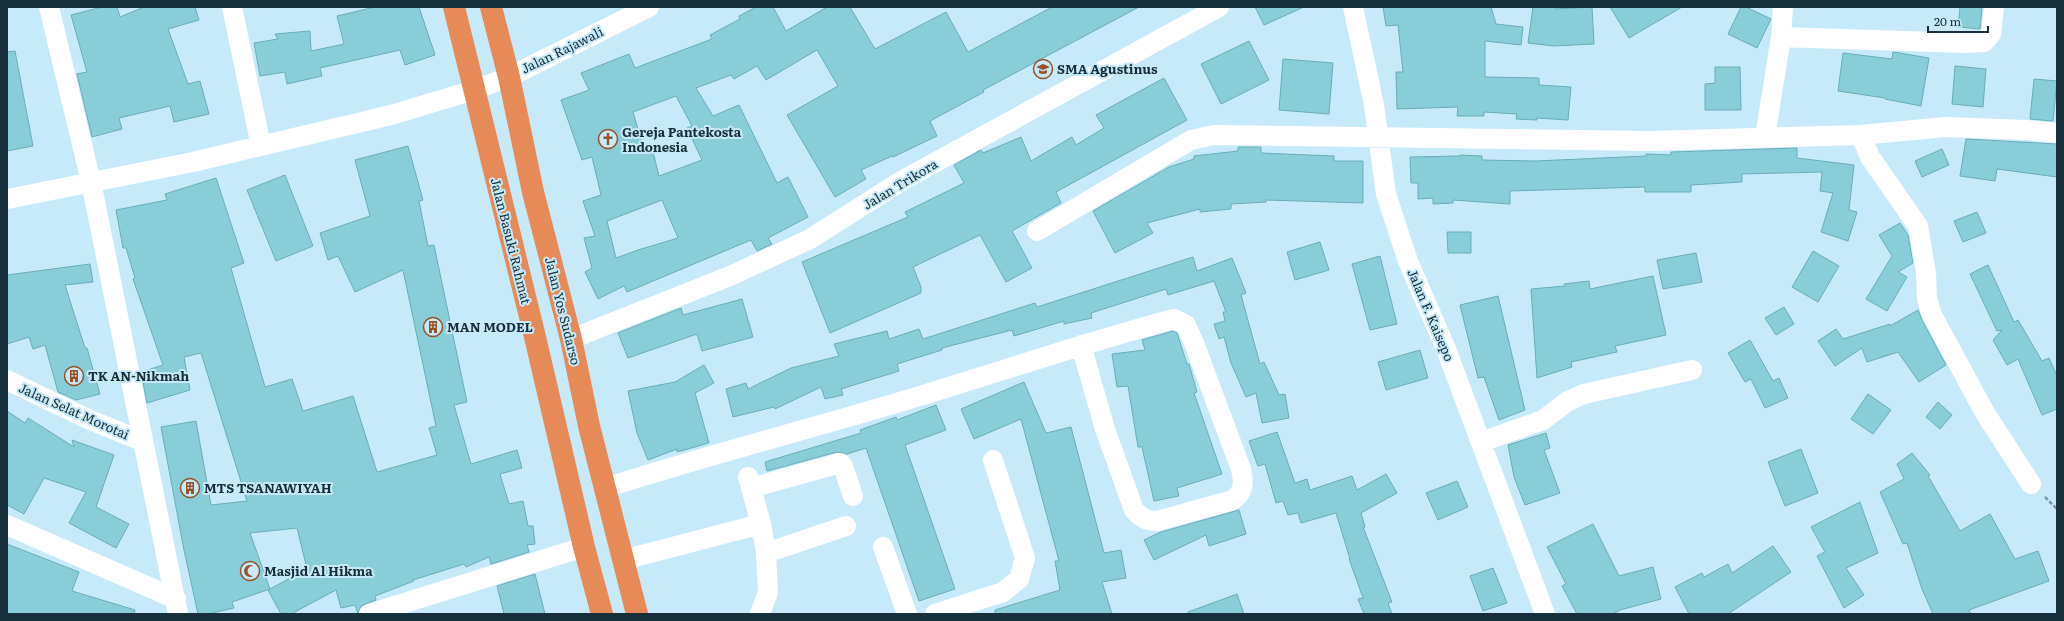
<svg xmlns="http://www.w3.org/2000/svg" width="2064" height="621" viewBox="0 0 2064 621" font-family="Literata,serif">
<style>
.building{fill:#88cdd8;stroke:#68adb8;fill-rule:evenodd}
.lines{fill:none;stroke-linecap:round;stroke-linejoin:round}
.path{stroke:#7997a5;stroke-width:2.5;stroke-dasharray:4 2;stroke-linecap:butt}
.minor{stroke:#fff;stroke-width:20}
.highway{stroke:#e68a57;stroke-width:22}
.labels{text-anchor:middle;stroke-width:4;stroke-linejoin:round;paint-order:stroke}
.street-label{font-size:13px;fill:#172f3a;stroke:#c7eafa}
.poi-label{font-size:13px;font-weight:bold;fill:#172f3a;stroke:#c7eafa;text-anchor:start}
</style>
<rect width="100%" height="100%" fill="#c7eafa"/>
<!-- building -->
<path class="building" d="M 102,7 L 117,7 L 120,17 L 144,7 L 195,7 L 199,20 L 168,29 L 188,84 L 200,81 L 209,114 L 174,122 L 170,106 L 119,118 L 122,129 L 92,137 L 77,74 L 87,72 L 71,15 Z
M 375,7 L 419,7 L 435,55 L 405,65 L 400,50 L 320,68 L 322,76 L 287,84 L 285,72 L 260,76 L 254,43 L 278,39 L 275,34 L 310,31 L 311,51 L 344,44 L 337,16 Z
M 756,7 L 773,7 L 786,31 L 827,7 L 850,7 L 875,49 L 946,12 L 968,52 L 1052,7 L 1139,7 L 983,90 L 984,92 L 930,121 L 937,136 L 893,157 L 892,156 L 861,170 L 866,179 L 835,197 L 787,115 L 838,86 L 817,50 L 766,80 L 757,66 L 734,79 L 731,75 L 696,88 L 713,116 L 739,105 L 777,183 L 788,177 L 808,217 L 768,238 L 772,244 L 757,251 L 751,240 L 627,292 L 624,286 L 598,299 L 585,272 L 592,268 L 584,238 L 595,236 L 583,201 L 601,195 L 592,157 L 582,160 L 561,100 L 589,90 L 581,73 L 629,54 L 635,68 L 712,39 L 710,35 L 740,19 L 739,16 ZM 676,96 L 692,126 L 687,128 L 702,160 L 659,176 L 652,148 L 644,150 L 633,112 ZM 662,200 L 678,238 L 638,250 L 616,258 L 607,221 Z
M 1255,7 L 1304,7 L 1264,25 Z
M 1383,7 L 1491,7 L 1496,24 L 1523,27 L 1521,45 L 1485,41 L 1485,77 L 1539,78 L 1539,85 L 1571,87 L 1568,120 L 1537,118 L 1537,120 L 1516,119 L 1517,114 L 1484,112 L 1484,116 L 1457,116 L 1458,107 L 1397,109 L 1396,72 L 1403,72 L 1398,25 L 1386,26 Z
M 1533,7 L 1556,7 L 1555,9 L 1592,7 L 1594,44 L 1553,46 L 1528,43 Z
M 1610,7 L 1682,7 L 1629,38 Z
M 1741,7 L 1746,7 L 1771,19 L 1757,48 L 1728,34 Z
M 1960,7 L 1982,7 L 1980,29 L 1958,27 Z
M 1249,41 L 1269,80 L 1221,104 L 1201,64 Z
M 15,51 L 33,146 L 7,151 L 7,52 Z
M 1893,52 L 1929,58 L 1921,106 L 1885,99 L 1885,98 L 1838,91 L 1843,53 L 1892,59 Z
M 1283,59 L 1333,63 L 1329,114 L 1279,110 Z
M 1955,66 L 1986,69 L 1983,107 L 1952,104 Z
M 1715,67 L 1740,67 L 1741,110 L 1705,110 L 1705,84 L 1715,83 Z
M 1164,78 L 1187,120 L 1056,192 L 1061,203 L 1012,231 L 1032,268 L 1006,282 L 980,235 L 913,267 L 921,287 L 921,293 L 830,333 L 802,262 L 908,217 L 905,212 L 964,183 L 954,165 L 981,150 L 983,153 L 1021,137 L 1031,161 L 1072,137 L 1076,145 L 1104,128 L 1096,115 Z
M 2034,79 L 2057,81 L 2053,121 L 2030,119 Z
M 1966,139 L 2057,144 L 2057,177 L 1997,169 L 1995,181 L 1960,176 Z
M 408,146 L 423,200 L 419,201 L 428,246 L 434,245 L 467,402 L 454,405 L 471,464 L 517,450 L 522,468 L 500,474 L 509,504 L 523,501 L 528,526 L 533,526 L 535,544 L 527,545 L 529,552 L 491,564 L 489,557 L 466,567 L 464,564 L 413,580 L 414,581 L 375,596 L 376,600 L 361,606 L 358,614 L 355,605 L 341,608 L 336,590 L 291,614 L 281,614 L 268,590 L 307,569 L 297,528 L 250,533 L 270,589 L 232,602 L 234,608 L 208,614 L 198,614 L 184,550 L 161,427 L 196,421 L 211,505 L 247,501 L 201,353 L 184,357 L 190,390 L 147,403 L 141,372 L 163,365 L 133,279 L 135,278 L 126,248 L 123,248 L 116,210 L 167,200 L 165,194 L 216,178 L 244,263 L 231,268 L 265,387 L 292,379 L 303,411 L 353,396 L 377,472 L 437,455 L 429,428 L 436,426 L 403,270 L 355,292 L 338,256 L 328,260 L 320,233 L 370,216 L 355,160 Z
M 1238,147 L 1261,147 L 1261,153 L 1334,156 L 1334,161 L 1363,161 L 1363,203 L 1266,200 L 1266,202 L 1231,204 L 1231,209 L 1200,212 L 1200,209 L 1147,223 L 1153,233 L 1115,253 L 1093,211 L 1169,167 L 1194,159 L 1194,156 L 1238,151 Z
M 1797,148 L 1797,158 L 1854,165 L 1849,210 L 1857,212 L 1848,241 L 1821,232 L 1833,193 L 1820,191 L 1822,172 L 1742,174 L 1742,182 L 1691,185 L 1691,192 L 1645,192 L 1645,187 L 1510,191 L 1510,204 L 1453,200 L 1453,203 L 1433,204 L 1433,198 L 1418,199 L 1418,183 L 1411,183 L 1410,157 L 1459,156 L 1460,155 L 1482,156 L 1482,160 L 1536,161 L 1646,156 L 1646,154 L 1671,155 L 1671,152 Z
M 1942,149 L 1949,165 L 1922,177 L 1915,161 Z
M 285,175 L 313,246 L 276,261 L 247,190 Z
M 1977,212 L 1986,233 L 1963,242 L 1954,221 Z
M 1900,223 L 1908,235 L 1913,263 L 1898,272 L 1907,277 L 1887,311 L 1866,299 L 1892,256 L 1879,235 Z
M 1447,232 L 1471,232 L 1471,253 L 1448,253 Z
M 1320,242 L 1329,270 L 1295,280 L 1287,252 Z
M 1813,251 L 1839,266 L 1818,302 L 1792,287 Z
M 1696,253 L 1702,282 L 1663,289 L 1657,260 Z
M 1380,256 L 1397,324 L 1370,330 L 1352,264 Z
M 1193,257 L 1197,271 L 1232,258 L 1246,293 L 1241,295 L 1260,364 L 1264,362 L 1279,395 L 1285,394 L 1289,418 L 1262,423 L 1256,393 L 1246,397 L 1231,363 L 1224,337 L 1219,339 L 1214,324 L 1225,321 L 1223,312 L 1226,312 L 1214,281 L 1168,295 L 1166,289 L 1091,313 L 1092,318 L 1064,324 L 1064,321 L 1014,336 L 1012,330 L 942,348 L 942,350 L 897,364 L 899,371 L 841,389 L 843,395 L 825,399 L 821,387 L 775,409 L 774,407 L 733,417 L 726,389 L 746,383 L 748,389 L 791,368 L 839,356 L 834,344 L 887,331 L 889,339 L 919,329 L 923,339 L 1035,303 L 1037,307 Z
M 90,264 L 93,282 L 65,285 L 85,348 L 87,348 L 100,394 L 76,400 L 58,392 L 45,345 L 33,349 L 29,337 L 7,344 L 7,275 Z
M 1988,265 L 2014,322 L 2018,320 L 2042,361 L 2049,358 L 2057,376 L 2057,409 L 2042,415 L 2018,359 L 2007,365 L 1993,340 L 2002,330 L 1997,331 L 1970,274 Z
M 1653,276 L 1666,335 L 1615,346 L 1617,352 L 1571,362 L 1572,367 L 1537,378 L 1531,289 L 1565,286 L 1564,284 L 1589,281 L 1590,289 Z
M 1498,296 L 1525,410 L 1499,420 L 1484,377 L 1478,378 L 1460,305 Z
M 742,299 L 753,337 L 702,351 L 697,334 L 628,358 L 618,333 L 681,308 L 683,315 Z
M 1784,307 L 1794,324 L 1776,335 L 1765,318 Z
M 1918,310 L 1922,320 L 1946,365 L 1919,382 L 1898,352 L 1867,362 L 1862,348 L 1835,366 L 1818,341 L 1836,329 L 1843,339 L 1890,324 L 1890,326 Z
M 1173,331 L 1177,333 L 1187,364 L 1189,364 L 1197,392 L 1194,393 L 1222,474 L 1177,488 L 1179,496 L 1154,501 L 1142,447 L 1138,447 L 1128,386 L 1117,387 L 1112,354 L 1145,350 L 1142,340 Z
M 1750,340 L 1773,381 L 1779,378 L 1788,398 L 1765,408 L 1751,379 L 1745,382 L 1728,353 Z
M 1420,350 L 1428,378 L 1386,390 L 1378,362 Z
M 704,365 L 714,383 L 695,393 L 709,443 L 677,452 L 677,449 L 648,460 L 637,433 L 628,391 L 675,382 Z
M 1024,382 L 1046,433 L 1071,427 L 1104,553 L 1121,550 L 1126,578 L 1102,582 L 1112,614 L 995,614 L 995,610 L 1060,590 L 1055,561 L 1059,561 L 1021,419 L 974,439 L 961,409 Z
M 1868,394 L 1891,410 L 1873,434 L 1851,419 Z
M 1938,402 L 1952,415 L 1940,429 L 1926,417 Z
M 936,405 L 946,430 L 905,445 L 955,589 L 919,601 L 866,448 L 847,454 L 837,452 L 767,471 L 765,462 L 861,433 L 860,430 L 896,417 L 897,420 Z
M 7,411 L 25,423 L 28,418 L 74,447 L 72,440 L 114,455 L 96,507 L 129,524 L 116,548 L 69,523 L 86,492 L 44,478 L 24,514 L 7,505 Z
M 1277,432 L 1295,483 L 1307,479 L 1310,490 L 1352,476 L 1357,490 L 1386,474 L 1397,493 L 1361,513 L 1365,527 L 1363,527 L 1392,602 L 1388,603 L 1392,614 L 1364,614 L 1358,599 L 1363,598 L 1349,559 L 1350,559 L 1336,513 L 1301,523 L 1298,513 L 1288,515 L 1283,501 L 1276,503 L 1265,464 L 1258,466 L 1249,441 Z
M 1546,433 L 1550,448 L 1544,450 L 1560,493 L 1525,505 L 1514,477 L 1508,445 Z
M 1801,449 L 1818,493 L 1785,506 L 1768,462 Z
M 1912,453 L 1930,475 L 1928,476 L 1960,531 L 1990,514 L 2015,559 L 2038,551 L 2049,581 L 1969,610 L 1971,614 L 1933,614 L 1922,589 L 1907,543 L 1903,544 L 1880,492 L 1904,479 L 1897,464 Z
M 1457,481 L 1468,507 L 1438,520 L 1426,493 Z
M 1860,502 L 1878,553 L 1846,568 L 1864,595 L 1844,608 L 1817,556 L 1825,552 L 1811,527 Z
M 1239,510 L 1246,534 L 1209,546 L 1206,535 L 1154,560 L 1144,540 L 1161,532 Z
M 1593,524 L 1619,576 L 1653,567 L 1661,599 L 1620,610 L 1613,614 L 1577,614 L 1562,586 L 1566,584 L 1547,547 Z
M 7,544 L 79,572 L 72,591 L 135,610 L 134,614 L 7,614 Z
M 1773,546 L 1791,572 L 1728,614 L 1689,614 L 1675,587 L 1702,573 L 1704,577 L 1728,564 L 1732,573 Z
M 1493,568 L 1507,603 L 1483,611 L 1470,576 Z
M 535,574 L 545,614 L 504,614 L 497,586 Z
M 1237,594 L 1244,614 L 1188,614 L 1188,612 Z"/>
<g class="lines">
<!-- path -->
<path class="path" d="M 2045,497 L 2057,509"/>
<!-- minor -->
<path class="minor" d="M 49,7 L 91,182 L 178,614
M 232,7 L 261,146
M 1353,7 L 1374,105 L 1386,194 L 1408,261 L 1446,349 L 1545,614
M 1781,37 L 1966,43 L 1984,42 L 1991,34 L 1994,7
M 1861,135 L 1870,157 L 1918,226 L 1926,273 L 1927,299 L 1932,315 L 1985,413 L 2031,484
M 1765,137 L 1781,37 L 1783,7
M 7,199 L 193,162 L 391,115 L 474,90 L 509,77 L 649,7
M 1037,231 L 1191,140 L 1214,135 L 1649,141 L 1861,135 L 1946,127 L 2026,130 L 2057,133
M 571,339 L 730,276 L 810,239 L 903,180 L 1219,7
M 7,380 L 90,420 L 142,441
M 1481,442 L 1543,420 L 1568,401 L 1584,394 L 1692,370
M 748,477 L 761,524 L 766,553 L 768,592 L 760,614
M 605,488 C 707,455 811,429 913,398 C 1000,372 1086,342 1174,319 L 1186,325 L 1194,343 L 1241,469 C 1244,482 1244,492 1233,500 L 1157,521 C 1147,521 1141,518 1134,510 L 1105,429 L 1081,345
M 751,488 L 840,463 L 843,466 L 853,496
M 7,525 L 176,599
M 883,547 L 907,614
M 766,553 L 846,526
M 623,560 L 761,524
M 369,614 L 584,547
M 935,614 L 1003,592 L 1019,579 L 1025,558 L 993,460"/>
<!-- highway -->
<path class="highway" d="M 454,7 L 535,337 L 584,547 L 602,614
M 491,7 L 509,77 L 533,192 L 571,339 L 589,426 L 637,614"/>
</g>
<!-- icons -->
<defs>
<g id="school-ring" transform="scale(1)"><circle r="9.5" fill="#c7eafa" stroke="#98522a" stroke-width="1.5"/><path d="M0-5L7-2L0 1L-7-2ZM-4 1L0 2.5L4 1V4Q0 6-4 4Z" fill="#98522a"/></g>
<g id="church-ring" transform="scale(1)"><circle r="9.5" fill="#c7eafa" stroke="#98522a" stroke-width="1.5"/><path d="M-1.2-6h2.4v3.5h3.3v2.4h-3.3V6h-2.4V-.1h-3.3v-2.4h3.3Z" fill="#98522a"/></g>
<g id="building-ring" transform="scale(1)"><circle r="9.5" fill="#c7eafa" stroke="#98522a" stroke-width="1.5"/><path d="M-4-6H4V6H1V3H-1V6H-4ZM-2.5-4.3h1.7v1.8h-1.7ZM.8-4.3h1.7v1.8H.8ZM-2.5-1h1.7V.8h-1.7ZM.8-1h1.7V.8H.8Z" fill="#98522a"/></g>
<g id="mosque-ring" transform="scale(1)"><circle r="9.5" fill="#c7eafa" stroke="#98522a" stroke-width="1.5"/><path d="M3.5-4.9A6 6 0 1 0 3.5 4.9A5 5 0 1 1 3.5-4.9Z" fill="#98522a"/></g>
</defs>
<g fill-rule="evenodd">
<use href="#school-ring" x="1043" y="69"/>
<use href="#church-ring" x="608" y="139"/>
<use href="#building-ring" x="433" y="327"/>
<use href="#building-ring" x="74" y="376"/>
<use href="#building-ring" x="190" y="488"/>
<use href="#mosque-ring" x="250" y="571"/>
</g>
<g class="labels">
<!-- street labels -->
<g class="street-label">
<text transform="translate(562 50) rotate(-26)" y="5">Jalan Rajawali</text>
<text transform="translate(900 184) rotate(-31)" y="5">Jalan Trikora</text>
<text transform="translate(511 241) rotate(76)" y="5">Jalan Basuki Rahmat</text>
<text transform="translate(563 311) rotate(76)" y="5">Jalan Yos Sudarso</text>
<text transform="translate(1431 315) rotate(67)" y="5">Jalan F. Kaisepo</text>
<text transform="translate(74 411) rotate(24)" y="5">Jalan Selat Morotai</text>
</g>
<!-- poi labels -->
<g class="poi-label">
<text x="1057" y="74">SMA Agustinus</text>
<text x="622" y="137">Gereja Pantekosta<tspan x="622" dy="15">Indonesia</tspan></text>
<text x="447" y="332">MAN MODEL</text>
<text x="88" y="381">TK AN-Nikmah</text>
<text x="204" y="493">MTS TSANAWIYAH</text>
<text x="264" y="576">Masjid Al Hikma</text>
</g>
</g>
<!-- border -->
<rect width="2064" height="621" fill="none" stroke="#172f3a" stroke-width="16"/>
<!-- scale -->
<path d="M1928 26v6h60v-6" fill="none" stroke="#172f3a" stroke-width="2"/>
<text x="1934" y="26" font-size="12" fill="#172f3a" stroke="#c7eafa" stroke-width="3" paint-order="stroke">20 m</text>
</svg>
